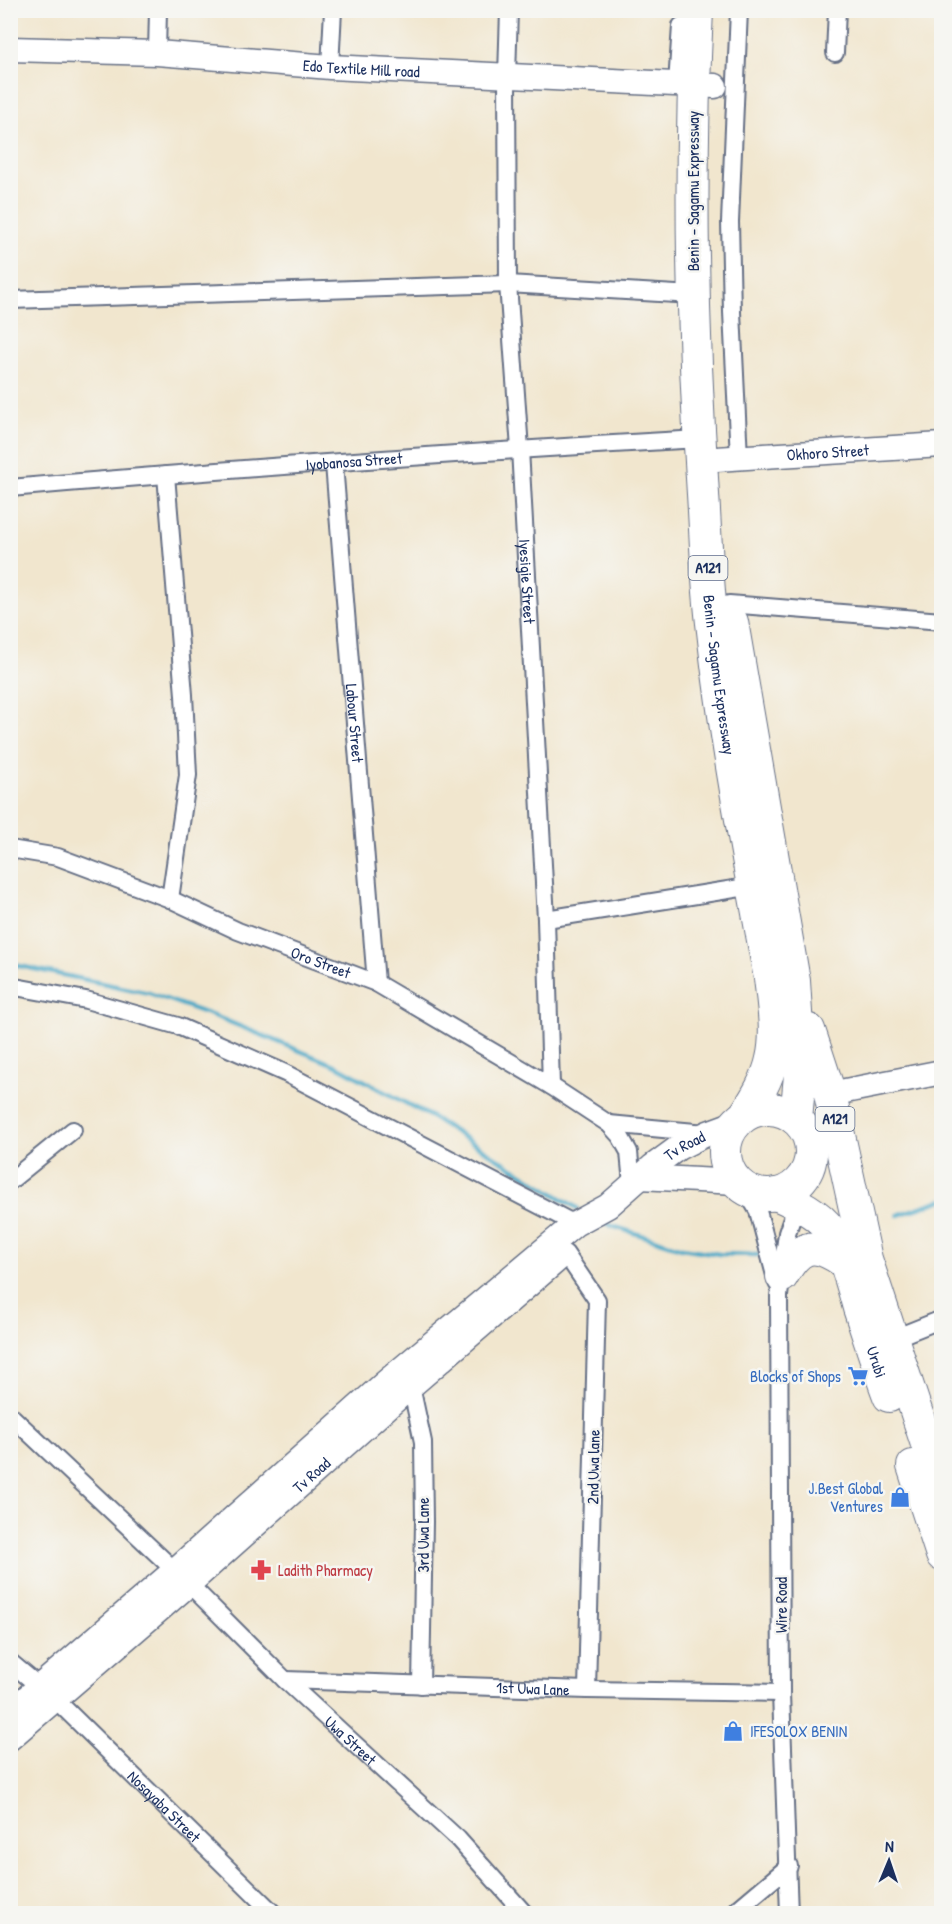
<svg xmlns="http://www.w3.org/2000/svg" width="952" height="1924" viewBox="0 0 952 1924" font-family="'Patrick Hand',sans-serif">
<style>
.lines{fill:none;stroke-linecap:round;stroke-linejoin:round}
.stream{stroke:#47a7c6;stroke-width:4.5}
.street-casing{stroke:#666f85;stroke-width:20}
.secondary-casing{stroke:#666f85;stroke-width:27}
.highway-casing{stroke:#666f85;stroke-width:34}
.street{stroke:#fff;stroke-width:16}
.secondary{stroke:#fff;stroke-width:24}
.highway{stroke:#fff;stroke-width:32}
.labels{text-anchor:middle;stroke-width:5;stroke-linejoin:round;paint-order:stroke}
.shield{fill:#f6f6f2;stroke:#5d6b8a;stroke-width:1.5}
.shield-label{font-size:15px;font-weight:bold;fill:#1b2f5e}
.street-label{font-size:16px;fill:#1b2f5e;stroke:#f6f6f2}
.shop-label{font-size:16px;fill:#366cbe;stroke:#f6f6f2;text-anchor:end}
.health-label{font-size:16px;fill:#be3a42;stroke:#f6f6f2;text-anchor:start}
</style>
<rect width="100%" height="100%" fill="#f6f6f2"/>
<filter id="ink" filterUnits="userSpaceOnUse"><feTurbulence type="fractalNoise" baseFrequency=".0167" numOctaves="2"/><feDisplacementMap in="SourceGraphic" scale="12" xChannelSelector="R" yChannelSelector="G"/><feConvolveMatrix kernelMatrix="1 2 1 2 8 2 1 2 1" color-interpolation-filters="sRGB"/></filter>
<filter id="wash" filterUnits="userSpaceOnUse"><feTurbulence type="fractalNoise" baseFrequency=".008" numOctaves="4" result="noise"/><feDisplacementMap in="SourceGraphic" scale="24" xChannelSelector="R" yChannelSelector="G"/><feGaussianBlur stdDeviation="1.35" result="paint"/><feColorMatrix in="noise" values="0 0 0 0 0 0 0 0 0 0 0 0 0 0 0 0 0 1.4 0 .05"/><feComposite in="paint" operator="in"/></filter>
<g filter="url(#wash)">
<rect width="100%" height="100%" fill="#f1e6ce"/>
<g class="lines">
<!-- stream -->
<path class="stream" d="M 10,964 L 149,993 L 222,1019 L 337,1066 L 428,1115 L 577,1208
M 898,1215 L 942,1200
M 603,1222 L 612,1226 L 682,1248 L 719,1254 L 758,1255"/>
</g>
</g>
<g filter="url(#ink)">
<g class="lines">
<!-- street casing -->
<g class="street-casing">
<g id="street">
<path id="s1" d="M 509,10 L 507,76 L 508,284 L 520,449 L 546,919 L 551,1086"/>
<path d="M 739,10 L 730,222 L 732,312 L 739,458"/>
<path d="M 157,53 L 158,10"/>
<path d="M 835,53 L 837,10"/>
<path d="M 330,67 L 333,10"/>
<path d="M 677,84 L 681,26"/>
<path d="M 10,300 L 508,284 L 693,295"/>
<path id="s2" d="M 334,464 L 376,983"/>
<path d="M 166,475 L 184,695 L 188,775 L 170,899"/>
<path id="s3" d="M 10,488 C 240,468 469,452 699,439"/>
<path d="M 729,604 L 942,621"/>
<path id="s4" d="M 10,849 L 58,857 L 170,899 L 238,931 L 376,983 L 551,1086 L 609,1124 L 620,1136 L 629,1152 L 632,1184"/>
<path d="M 546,919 L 753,886"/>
<path d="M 10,986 L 86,1000 L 178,1026 L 285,1073 L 575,1224"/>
<path d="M 609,1124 L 706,1133"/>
<path d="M 10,1181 L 73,1130"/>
<path d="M 745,1189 L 758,1211 L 777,1283"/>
<path d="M 565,1253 L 597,1300 L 587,1690"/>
<path d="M 892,1339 L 942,1319"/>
<path d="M 411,1386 L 423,1442 L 424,1522 L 421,1685"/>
<path id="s5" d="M 10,1415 L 189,1584 L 285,1680 L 458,1839 L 525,1914"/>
<path d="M 10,1662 L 40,1687"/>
<path id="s6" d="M 285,1680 L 587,1690 L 781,1693"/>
<path id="s7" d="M 55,1699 L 274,1914"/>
<path d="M 732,1914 L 789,1866"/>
<path d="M 789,1914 L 781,1693 L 779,1296 L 787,1233 L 797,1204 L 796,1184"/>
</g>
</g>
<!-- secondary casing -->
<g class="secondary-casing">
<g id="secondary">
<path id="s8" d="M 10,49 L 157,53 L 330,67 L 715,86"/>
<path id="s9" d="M 716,459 L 942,445"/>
<path d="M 830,1094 L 942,1072"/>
<path d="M 640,1177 L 737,1182"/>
<path id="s10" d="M 10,1712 L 174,1571 L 386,1382 L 575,1224 L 608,1206 L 652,1167 L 678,1148 L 708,1133 L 735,1123"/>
<path id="s11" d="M 10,1738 L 189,1584 L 411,1386 L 557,1260"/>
</g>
</g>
<!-- highway casing -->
<g class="highway-casing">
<g id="highway">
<path id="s12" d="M 697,10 C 689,172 692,333 703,494 C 706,540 707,586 713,631 C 726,748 749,863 770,978 C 773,1004 778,1034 772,1059 C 768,1079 756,1098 745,1115"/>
<path d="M 732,622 L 794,981 L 800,1075 L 796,1119"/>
<path d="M 809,1030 L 830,1094 L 866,1259 L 942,1490"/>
<circle cx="768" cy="1152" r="43"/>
<path id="s13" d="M 776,1194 C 796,1203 817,1212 830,1230 C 843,1248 853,1286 859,1308 C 869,1338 878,1367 889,1396"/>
<path d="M 782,1276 C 799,1246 812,1240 843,1261"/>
<path d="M 913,1466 L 942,1555"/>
</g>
</g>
<!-- street -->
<use href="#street" class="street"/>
<!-- secondary -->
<use href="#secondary" class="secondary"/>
<!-- highway -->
<use href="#highway" class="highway"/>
</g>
</g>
<!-- icons -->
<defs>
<g id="supermarket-bare" transform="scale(1.62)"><path d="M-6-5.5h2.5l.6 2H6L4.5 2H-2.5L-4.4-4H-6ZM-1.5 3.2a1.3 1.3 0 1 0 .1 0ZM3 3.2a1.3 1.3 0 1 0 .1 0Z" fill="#3f7fe0" stroke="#f6f6f2" stroke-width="2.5" paint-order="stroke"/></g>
<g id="shop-bare" transform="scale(1.62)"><path d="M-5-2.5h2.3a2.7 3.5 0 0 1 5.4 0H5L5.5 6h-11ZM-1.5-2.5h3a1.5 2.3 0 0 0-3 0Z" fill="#3f7fe0" stroke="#f6f6f2" stroke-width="2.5" paint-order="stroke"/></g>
<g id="pharmacy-bare" transform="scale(1.62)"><path d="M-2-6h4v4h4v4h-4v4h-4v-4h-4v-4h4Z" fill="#e0444e" stroke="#f6f6f2" stroke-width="2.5" paint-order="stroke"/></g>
</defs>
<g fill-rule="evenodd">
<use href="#supermarket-bare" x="858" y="1376"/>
<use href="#shop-bare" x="900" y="1497"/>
<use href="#pharmacy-bare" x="261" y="1570"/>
<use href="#shop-bare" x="733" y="1731"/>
</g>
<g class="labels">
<!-- shield labels -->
<g class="shield">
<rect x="688.5" y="556" width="39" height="24" rx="4.5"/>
<rect x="815.5" y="1107" width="39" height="24" rx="4.5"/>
</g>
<g class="shield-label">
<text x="708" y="573">A121</text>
<text x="835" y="1124">A121</text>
</g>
<!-- street labels -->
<g class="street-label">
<text dy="6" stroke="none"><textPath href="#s8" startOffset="352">Edo Textile Mill road</textPath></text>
<text transform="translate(693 191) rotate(-90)" y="6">Benin - Sagamu Expressway</text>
<text dy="6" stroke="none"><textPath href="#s9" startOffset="112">Okhoro Street</textPath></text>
<text dy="6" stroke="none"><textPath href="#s3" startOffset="345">Iyobanosa Street</textPath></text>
<text dy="6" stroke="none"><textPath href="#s1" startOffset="572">Iyesigie Street</textPath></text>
<text dy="6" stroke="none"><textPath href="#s12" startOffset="666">Benin - Sagamu Expressway</textPath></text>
<text dy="6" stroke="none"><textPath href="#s2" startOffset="260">Labour Street</textPath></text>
<text dy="6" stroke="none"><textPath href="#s4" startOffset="332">Oro Street</textPath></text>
<text dy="6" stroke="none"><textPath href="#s10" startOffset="882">Tv Road</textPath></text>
<text dy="6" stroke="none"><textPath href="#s13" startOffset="206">Urubi</textPath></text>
<text transform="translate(593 1467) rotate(-89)" y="6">2nd Uwa lane</text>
<text dy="6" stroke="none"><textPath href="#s11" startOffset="400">Tv Road</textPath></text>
<text transform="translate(423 1535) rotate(-90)" y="6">3rd Uwa Lane</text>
<text transform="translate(781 1605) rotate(-90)" y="6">Wire Road</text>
<text dy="6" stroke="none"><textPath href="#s6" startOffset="248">1st Uwa Lane</textPath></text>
<text dy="6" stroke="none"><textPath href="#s5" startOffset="471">Uwa Street</textPath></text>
<text dy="6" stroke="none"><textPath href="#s7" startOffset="153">Nosayaba Street</textPath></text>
</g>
<!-- shop labels -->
<g class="shop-label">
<text x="841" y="1382">Blocks of Shops</text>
<text x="883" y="1494">J.Best Global<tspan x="883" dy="18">Ventures</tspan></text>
<text x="750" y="1737" text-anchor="start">IFESOLOX BENIN</text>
</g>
<!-- health labels -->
<g class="health-label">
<text x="278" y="1576">Ladith Pharmacy</text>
</g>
</g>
<!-- margin -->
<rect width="952" height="1924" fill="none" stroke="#f6f6f2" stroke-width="36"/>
<!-- north arrow -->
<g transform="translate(889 1861) rotate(2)" stroke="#f6f6f2" stroke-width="4.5" paint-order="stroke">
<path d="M0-4.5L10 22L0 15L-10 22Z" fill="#1b2f5e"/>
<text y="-9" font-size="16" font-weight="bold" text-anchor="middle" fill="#1b2f5e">N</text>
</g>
</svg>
